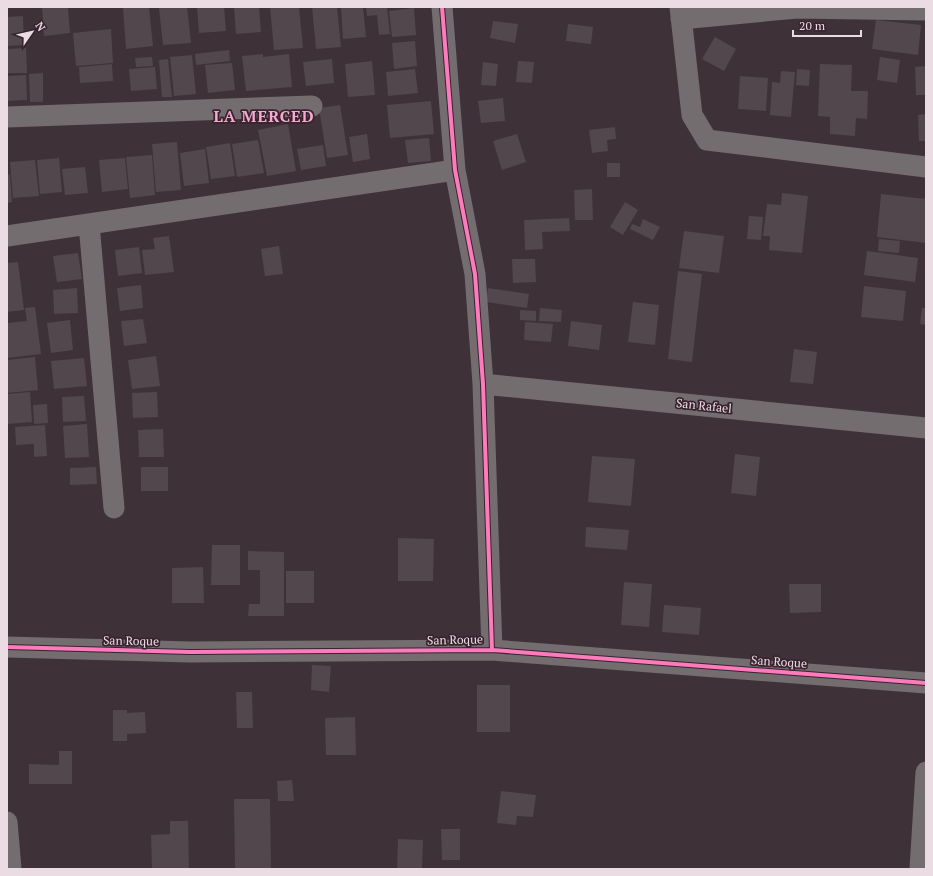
<svg xmlns="http://www.w3.org/2000/svg" width="933" height="876" viewBox="0 0 933 876" font-family="'PT Serif',serif">
<style>
.building{fill:#51474c}
.lines{fill:none;stroke-linecap:round;stroke-linejoin:round}
.minor{stroke:#736d6f;stroke-width:21}
.cycleway-casing{stroke:#38232e;stroke-width:6}
.cycleway{stroke:#fd7abc;stroke-width:4}
.labels{text-anchor:middle;stroke-width:3.5;stroke-linejoin:round;paint-order:stroke}
.street-label{font-size:12px;fill:#eadce2;stroke:#38232e}
.district-label{font-size:16px;font-weight:bold;letter-spacing:1px;fill:#f5aad1;stroke:#38232e}
</style>
<rect width="100%" height="100%" fill="#3e3238"/>
<!-- building -->
<path class="building" d="M 42,7 L 68,7 L 70,33 L 44,36 Z
M 149,7 L 153,46 L 126,49 L 123,8 Z
M 187,7 L 191,43 L 163,45 L 159,8 Z
M 197,7 L 224,7 L 226,31 L 199,33 Z
M 234,7 L 259,7 L 261,32 L 236,34 Z
M 270,7 L 299,7 L 303,48 L 274,50 Z
M 312,7 L 337,7 L 341,47 L 316,49 Z
M 341,7 L 363,7 L 366,37 L 343,39 Z
M 366,7 L 387,7 L 390,34 L 379,35 L 377,15 L 367,16 Z
M 414,8 L 416,35 L 392,37 L 389,11 Z
M 23,16 L 24,45 L 7,46 L 7,17 Z
M 876,20 L 921,25 L 918,55 L 872,49 Z
M 493,21 L 518,24 L 515,43 L 490,38 Z
M 568,24 L 593,27 L 591,44 L 566,41 Z
M 111,29 L 113,63 L 76,66 L 73,33 Z
M 715,37 L 736,49 L 724,71 L 702,59 Z
M 415,41 L 417,66 L 394,69 L 392,43 Z
M 26,48 L 27,73 L 7,73 L 7,49 Z
M 229,50 L 230,61 L 196,65 L 195,54 Z
M 263,54 L 263,57 L 289,54 L 292,87 L 246,91 L 242,56 Z
M 192,55 L 196,94 L 174,96 L 170,57 Z
M 152,57 L 153,66 L 136,67 L 135,58 Z
M 880,57 L 900,60 L 897,83 L 877,80 Z
M 168,59 L 172,97 L 162,97 L 159,60 Z
M 332,59 L 334,83 L 306,86 L 303,62 Z
M 372,61 L 375,95 L 348,97 L 345,64 Z
M 518,61 L 534,62 L 532,83 L 516,82 Z
M 483,62 L 498,64 L 496,86 L 481,85 Z
M 232,63 L 235,90 L 208,93 L 205,65 Z
M 112,64 L 113,81 L 80,83 L 79,67 Z
M 820,64 L 852,65 L 851,91 L 868,91 L 867,119 L 856,118 L 855,136 L 830,134 L 830,117 L 818,116 Z
M 926,66 L 926,95 L 916,95 L 915,67 Z
M 155,67 L 157,89 L 131,91 L 129,69 Z
M 415,69 L 418,93 L 388,96 L 386,72 Z
M 797,69 L 810,70 L 809,86 L 796,85 Z
M 781,71 L 795,72 L 791,117 L 770,115 L 772,82 L 780,83 Z
M 43,73 L 43,102 L 30,102 L 29,74 Z
M 26,75 L 27,100 L 7,101 L 7,76 Z
M 740,76 L 768,78 L 766,111 L 738,109 Z
M 503,98 L 505,121 L 481,123 L 478,101 Z
M 431,101 L 434,134 L 390,138 L 387,105 Z
M 340,105 L 348,155 L 327,158 L 319,108 Z
M 926,114 L 926,141 L 919,141 L 918,115 Z
M 288,124 L 296,171 L 267,176 L 258,130 Z
M 615,127 L 616,139 L 607,140 L 608,151 L 592,153 L 589,130 Z
M 367,134 L 370,159 L 353,162 L 349,137 Z
M 517,134 L 526,162 L 502,170 L 493,141 Z
M 429,138 L 431,161 L 408,163 L 405,140 Z
M 258,140 L 264,173 L 237,177 L 232,144 Z
M 177,142 L 181,190 L 156,192 L 152,144 Z
M 230,143 L 235,176 L 211,179 L 206,147 Z
M 323,145 L 326,166 L 301,170 L 297,149 Z
M 205,149 L 209,183 L 184,186 L 180,153 Z
M 152,155 L 155,195 L 130,198 L 126,157 Z
M 59,158 L 62,192 L 40,194 L 37,160 Z
M 125,158 L 128,189 L 102,192 L 99,160 Z
M 35,160 L 39,196 L 13,198 L 10,162 Z
M 607,163 L 620,163 L 620,177 L 607,177 Z
M 85,167 L 88,193 L 65,195 L 62,169 Z
M 10,174 L 12,202 L 7,203 L 7,175 Z
M 592,189 L 593,220 L 575,220 L 574,190 Z
M 782,193 L 808,196 L 802,253 L 769,250 L 770,236 L 763,236 L 767,204 L 781,205 Z
M 881,194 L 926,199 L 926,243 L 877,237 Z
M 625,202 L 638,210 L 623,235 L 610,227 Z
M 749,216 L 763,217 L 761,240 L 747,239 Z
M 569,218 L 570,231 L 542,232 L 543,249 L 525,250 L 524,220 Z
M 643,219 L 660,227 L 653,240 L 630,229 L 632,224 L 640,227 Z
M 684,231 L 724,236 L 719,273 L 679,268 Z
M 169,236 L 174,272 L 145,275 L 142,250 L 155,249 L 153,238 Z
M 879,239 L 900,241 L 899,253 L 878,251 Z
M 279,246 L 283,274 L 265,276 L 261,249 Z
M 139,247 L 142,273 L 118,276 L 115,250 Z
M 867,251 L 918,258 L 915,282 L 864,275 Z
M 78,253 L 82,279 L 57,282 L 53,256 Z
M 512,259 L 535,259 L 536,282 L 513,283 Z
M 18,262 L 24,310 L 7,312 L 7,263 Z
M 678,271 L 702,274 L 692,362 L 668,359 Z
M 141,285 L 143,308 L 120,311 L 117,288 Z
M 864,286 L 906,291 L 903,321 L 861,317 Z
M 77,288 L 78,313 L 54,314 L 53,290 Z
M 488,288 L 529,294 L 527,308 L 486,302 Z
M 633,302 L 659,305 L 655,345 L 628,342 Z
M 35,307 L 41,354 L 7,358 L 7,323 L 27,321 L 25,308 Z
M 540,308 L 562,310 L 561,322 L 539,321 Z
M 922,308 L 926,308 L 926,325 L 920,324 Z
M 520,310 L 536,311 L 536,321 L 520,320 Z
M 143,319 L 147,343 L 124,346 L 121,321 Z
M 70,320 L 73,350 L 51,353 L 47,323 Z
M 571,321 L 602,325 L 599,350 L 568,346 Z
M 525,322 L 553,324 L 551,342 L 524,340 Z
M 794,349 L 817,352 L 813,384 L 790,382 Z
M 156,356 L 160,386 L 132,389 L 128,360 Z
M 35,357 L 38,390 L 7,393 L 7,360 Z
M 84,358 L 87,386 L 54,389 L 51,361 Z
M 30,392 L 32,422 L 7,424 L 7,394 Z
M 157,392 L 158,417 L 133,418 L 132,393 Z
M 84,396 L 86,421 L 63,422 L 62,397 Z
M 47,404 L 48,423 L 34,424 L 33,405 Z
M 87,424 L 89,457 L 65,458 L 63,426 Z
M 45,425 L 47,456 L 34,457 L 34,444 L 16,445 L 15,427 Z
M 163,429 L 164,457 L 139,457 L 138,430 Z
M 735,454 L 760,457 L 756,496 L 731,493 Z
M 592,456 L 635,459 L 631,506 L 588,502 Z
M 96,467 L 97,484 L 70,485 L 70,468 Z
M 141,467 L 168,467 L 168,491 L 141,491 Z
M 586,527 L 629,530 L 627,550 L 585,547 Z
M 398,538 L 434,539 L 433,581 L 398,581 Z
M 212,545 L 240,545 L 240,585 L 211,585 Z
M 248,551 L 284,552 L 284,616 L 248,616 L 249,604 L 260,604 L 260,570 L 248,570 Z
M 203,567 L 204,603 L 172,603 L 172,568 Z
M 286,571 L 314,571 L 314,603 L 286,603 Z
M 624,582 L 652,584 L 649,627 L 621,625 Z
M 789,584 L 821,584 L 821,612 L 790,613 Z
M 664,605 L 701,608 L 699,635 L 662,632 Z
M 312,665 L 331,666 L 329,692 L 311,690 Z
M 477,685 L 510,685 L 510,732 L 477,732 Z
M 236,692 L 252,692 L 253,728 L 237,728 Z
M 113,710 L 127,710 L 127,713 L 145,712 L 146,733 L 127,734 L 127,741 L 113,741 Z
M 355,717 L 356,755 L 326,755 L 325,718 Z
M 59,751 L 72,751 L 72,784 L 29,784 L 29,764 L 59,765 Z
M 292,780 L 294,801 L 278,801 L 277,781 Z
M 501,791 L 536,795 L 533,817 L 517,816 L 516,825 L 497,823 Z
M 234,799 L 270,799 L 271,869 L 235,869 Z
M 170,821 L 188,821 L 189,869 L 152,869 L 151,835 L 170,834 Z
M 441,829 L 460,829 L 460,860 L 442,860 Z
M 398,839 L 423,840 L 422,869 L 397,869 Z"/>
<g class="lines">
<!-- minor -->
<path class="minor" d="M 442,7 L 455,170 L 475,274 L 483,384 L 492,650
M 680,7 L 692,115 L 707,140 L 926,167
M 681,19 L 797,8 L 926,10
M 7,117 L 312,106
M 89,224 L 114,508
M 7,236 L 455,170
M 483,384 L 926,428
M 7,647 L 190,652 L 492,650 L 926,683
M 7,822 L 11,869
M 920,869 L 926,772"/>
<!-- cycleway casing -->
<g class="cycleway-casing">
<path id="cycleway" d="M 442,7 L 455,170 L 475,274 L 483,384 L 492,650
M 7,647 L 190,652 L 492,650 L 926,683"/>
</g>
<!-- cycleway -->
<use href="#cycleway" class="cycleway"/>
</g>
<g class="labels">
<!-- street labels -->
<g class="street-label">
<text transform="translate(704 406) rotate(6)" y="4">San Rafael</text>
<text transform="translate(455 640) rotate(-1)" y="4">San Roque</text>
<text transform="translate(131 641) rotate(1)" y="4">San Roque</text>
<text transform="translate(779 662) rotate(4)" y="4">San Roque</text>
</g>
<!-- district labels -->
<g class="district-label">
<text x="264" y="122">LA MERCED</text>
</g>
</g>
<!-- border -->
<rect width="933" height="876" fill="none" stroke="#eadce2" stroke-width="16"/>
<!-- north arrow -->
<g transform="translate(32 32) rotate(56)" stroke="#38232e" stroke-width="3" paint-order="stroke">
<path d="M0-3L7 15L0 10L-7 15Z" fill="#eadce2"/>
<text y="-6" font-size="11" font-weight="bold" text-anchor="middle" fill="#eadce2">N</text>
</g>
<!-- scale -->
<path d="M793 30v6h68v-6" fill="none" stroke="#eadce2" stroke-width="2"/>
<text x="799" y="30" font-size="12" fill="#eadce2" stroke="#38232e" stroke-width="3" paint-order="stroke">20 m</text>
</svg>
